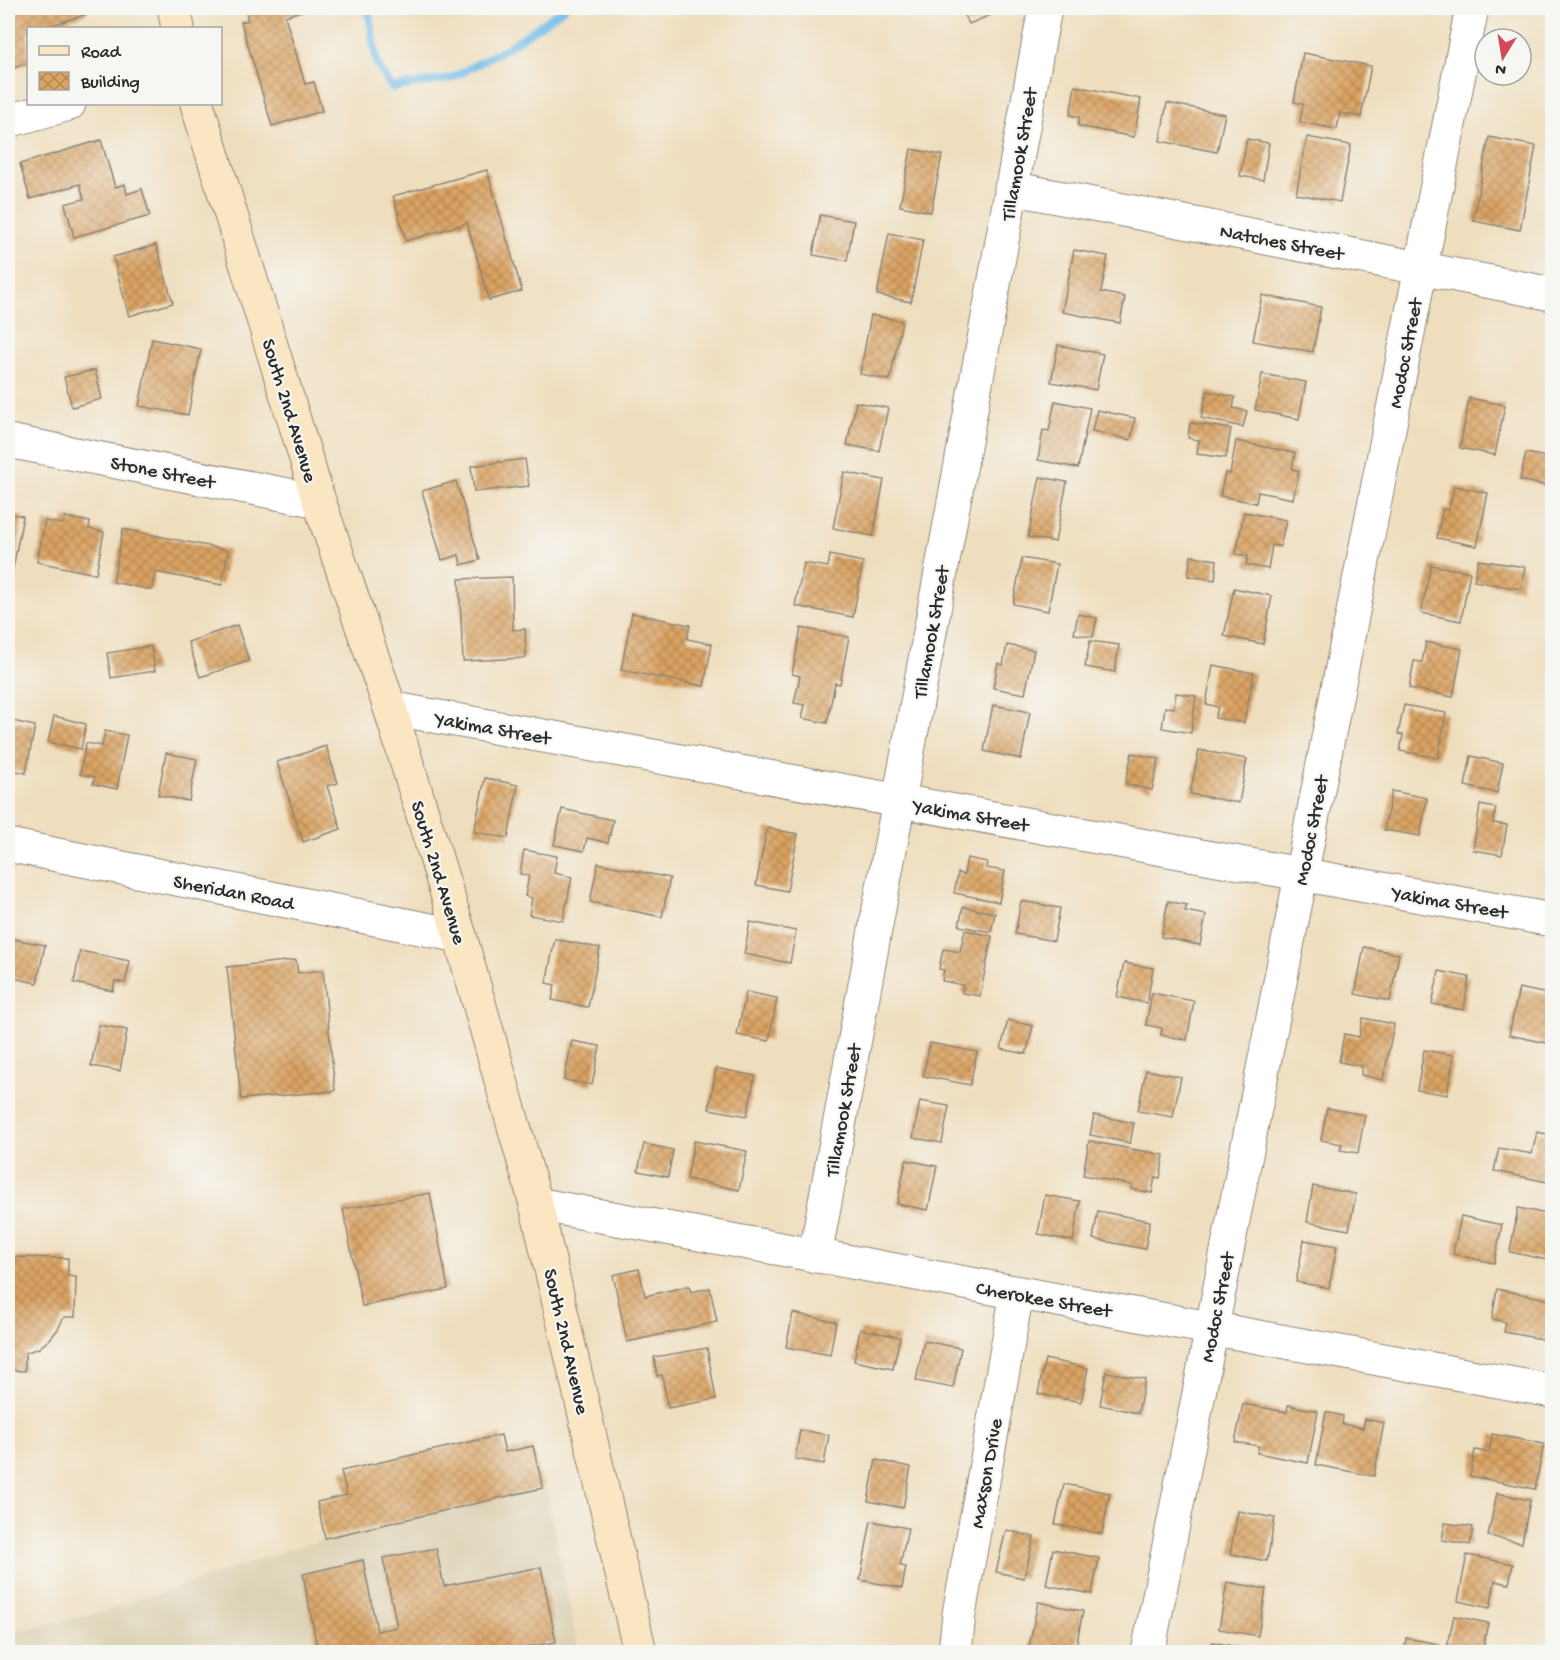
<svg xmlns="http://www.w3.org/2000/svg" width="1560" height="1660" viewBox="0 0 1560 1660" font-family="'Gochi Hand',sans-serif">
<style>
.built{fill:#dbd0b1}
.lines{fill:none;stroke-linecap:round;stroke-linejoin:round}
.stream{stroke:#6cb9e6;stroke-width:8}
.building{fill:url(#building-cross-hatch)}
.minor-casing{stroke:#8d8474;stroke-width:35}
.tertiary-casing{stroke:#8d8474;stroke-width:35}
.secondary-casing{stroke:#8d8474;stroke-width:35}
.minor{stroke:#fff;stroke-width:33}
.tertiary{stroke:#fff;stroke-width:33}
.secondary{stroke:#fbe6c4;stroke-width:33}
.labels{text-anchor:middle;stroke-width:4.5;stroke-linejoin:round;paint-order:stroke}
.street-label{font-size:20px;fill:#2b2b2b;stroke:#f6f6f2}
</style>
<defs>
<pattern id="building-cross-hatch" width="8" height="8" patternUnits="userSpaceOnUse" patternTransform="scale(1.5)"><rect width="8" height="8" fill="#dba463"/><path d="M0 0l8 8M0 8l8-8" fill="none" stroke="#b28652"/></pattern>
</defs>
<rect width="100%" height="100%" fill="#f6f6f2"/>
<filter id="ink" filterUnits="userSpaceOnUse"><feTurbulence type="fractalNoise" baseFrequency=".0167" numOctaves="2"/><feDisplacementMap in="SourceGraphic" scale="12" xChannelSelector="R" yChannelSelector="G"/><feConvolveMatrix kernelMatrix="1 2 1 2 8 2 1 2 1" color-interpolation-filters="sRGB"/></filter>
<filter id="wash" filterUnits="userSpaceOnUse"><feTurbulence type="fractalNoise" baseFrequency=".008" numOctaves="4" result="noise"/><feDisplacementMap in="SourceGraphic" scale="24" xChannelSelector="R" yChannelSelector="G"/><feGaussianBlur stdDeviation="1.35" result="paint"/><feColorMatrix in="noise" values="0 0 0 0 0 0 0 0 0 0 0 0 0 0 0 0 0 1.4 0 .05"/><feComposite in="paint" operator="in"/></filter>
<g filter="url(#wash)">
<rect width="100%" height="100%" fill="#efdebe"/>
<!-- built -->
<path class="built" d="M 544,1480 L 579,1652 L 8,1652 L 8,1632 L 103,1612 L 287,1550 Z"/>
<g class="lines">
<!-- stream -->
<path class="stream" d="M 368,8 L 377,64 L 392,88 L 452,78 L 510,46 L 565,8"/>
</g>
<g id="blocks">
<!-- building -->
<path class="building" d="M 8,8 L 85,8 L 87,14 L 46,27 L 47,28 L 28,28 L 28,63 L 8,70 Z
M 245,8 L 304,8 L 305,10 L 285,16 L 305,84 L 314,82 L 322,111 L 272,126 L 241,22 L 248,20 Z
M 962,8 L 1007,8 L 969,24 Z
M 1303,53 L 1371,66 L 1361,117 L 1340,113 L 1337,129 L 1300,122 L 1303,104 L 1294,102 Z
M 1075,86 L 1141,99 L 1134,137 L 1078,126 L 1079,117 L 1070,115 Z
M 1167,103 L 1225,114 L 1217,152 L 1160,141 Z
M 1307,137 L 1351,145 L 1340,202 L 1296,194 Z
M 1489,137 L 1536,146 L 1520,230 L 1473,221 Z
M 1247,139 L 1269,143 L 1263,180 L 1240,176 Z
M 101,140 L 115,187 L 125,184 L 127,194 L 142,189 L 150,216 L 74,237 L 65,204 L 84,199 L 80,184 L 30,199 L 20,164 Z
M 911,149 L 942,155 L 931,212 L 900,206 Z
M 487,170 L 522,291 L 489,300 L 467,223 L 406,241 L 393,196 Z
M 820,215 L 854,221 L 847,261 L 813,255 Z
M 889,233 L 923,240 L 911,302 L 877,295 Z
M 156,245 L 173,303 L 129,316 L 113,257 Z
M 1074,250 L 1108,256 L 1101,292 L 1125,297 L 1120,323 L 1062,312 Z
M 1262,295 L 1321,307 L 1313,352 L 1253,341 Z
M 871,315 L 902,321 L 890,380 L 860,374 Z
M 152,339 L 201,349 L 188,415 L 139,406 Z
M 1058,345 L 1103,354 L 1096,390 L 1051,382 Z
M 1551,351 L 1552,352 L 1552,378 L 1547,377 Z
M 95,370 L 102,399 L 72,407 L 64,377 Z
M 1262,374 L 1306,382 L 1299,419 L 1255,410 Z
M 1207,391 L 1235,397 L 1233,408 L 1247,411 L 1243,427 L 1201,418 Z
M 1469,398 L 1505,405 L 1495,455 L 1460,448 Z
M 1055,401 L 1090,408 L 1078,468 L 1038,460 L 1043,430 L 1049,431 Z
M 856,402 L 888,408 L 879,451 L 847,445 Z
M 1097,410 L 1135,418 L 1131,440 L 1092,431 Z
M 1190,423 L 1231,429 L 1226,458 L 1197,454 L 1199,440 L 1188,438 Z
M 1236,441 L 1295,453 L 1292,469 L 1299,471 L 1293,499 L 1258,492 L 1256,503 L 1220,496 L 1225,473 L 1230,474 Z
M 1526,453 L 1552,458 L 1552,487 L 1520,480 Z
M 525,459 L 529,486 L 474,492 L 471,466 Z
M 844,472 L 884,480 L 873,536 L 833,528 Z
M 1040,477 L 1067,482 L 1055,542 L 1028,537 Z
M 456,481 L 480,560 L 461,565 L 459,555 L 442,560 L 422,491 Z
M 1454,486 L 1488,493 L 1477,546 L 1437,538 L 1443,509 L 1449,510 Z
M 1244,512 L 1286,520 L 1280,547 L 1272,545 L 1268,569 L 1246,565 L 1248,556 L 1236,554 Z
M 8,513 L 23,516 L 9,590 L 8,590 Z
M 65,517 L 90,522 L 89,529 L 104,532 L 96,574 L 37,562 L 45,521 L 63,524 Z
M 123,529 L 228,550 L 222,585 L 155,572 L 152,590 L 113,582 Z
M 830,555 L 863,562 L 853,617 L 795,606 L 804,563 L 828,567 Z
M 1191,556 L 1217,560 L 1215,580 L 1188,576 Z
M 1022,558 L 1057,564 L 1048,611 L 1013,604 Z
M 1478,560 L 1525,567 L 1521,589 L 1474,581 Z
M 1431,565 L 1470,572 L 1461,621 L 1421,613 Z
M 512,577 L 513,630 L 525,629 L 526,658 L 463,661 L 459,579 Z
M 1234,588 L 1272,596 L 1263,644 L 1224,636 Z
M 632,613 L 690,625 L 687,639 L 712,644 L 704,686 L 621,670 Z
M 1078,614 L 1097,618 L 1093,637 L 1074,634 Z
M 237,625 L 249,661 L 200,677 L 188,642 Z
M 801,628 L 849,637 L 840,684 L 835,683 L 827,723 L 802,718 L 805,705 L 794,703 L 800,676 L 792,674 Z
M 1090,641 L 1119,645 L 1115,672 L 1085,667 Z
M 1426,642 L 1462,649 L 1453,697 L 1409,688 L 1414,661 L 1422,662 Z
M 1007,645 L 1034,650 L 1025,694 L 993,688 L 998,663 L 1003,665 Z
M 151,646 L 155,671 L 111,678 L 107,653 Z
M 1213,665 L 1254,673 L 1244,723 L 1215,718 L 1218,707 L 1206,704 Z
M 1176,693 L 1196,696 L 1191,733 L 1162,728 L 1165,707 L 1174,708 Z
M 993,705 L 1030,712 L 1021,759 L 984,751 Z
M 1404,705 L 1446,713 L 1438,758 L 1400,751 L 1403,735 L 1398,734 Z
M 54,716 L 86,724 L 81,749 L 48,742 Z
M 8,720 L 35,726 L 26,773 L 8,769 Z
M 105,731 L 127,735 L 117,789 L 93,784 L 95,777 L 80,774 L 86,743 L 102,746 Z
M 326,746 L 338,783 L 327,786 L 341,829 L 303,842 L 277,762 Z
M 1199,750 L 1247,759 L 1239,803 L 1190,794 Z
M 166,753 L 197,759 L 189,801 L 158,795 Z
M 1132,753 L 1159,759 L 1152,790 L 1125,784 Z
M 1471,756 L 1503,763 L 1497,793 L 1465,786 Z
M 485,778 L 518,785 L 508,838 L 474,832 Z
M 1392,791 L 1427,798 L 1420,836 L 1384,830 Z
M 1480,805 L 1496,808 L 1493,823 L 1507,825 L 1502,855 L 1473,850 Z
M 562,809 L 613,820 L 608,843 L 587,838 L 584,851 L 554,845 Z
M 767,828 L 798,834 L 787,891 L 756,885 Z
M 524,850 L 557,856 L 554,873 L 572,877 L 563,921 L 529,915 L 532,898 L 525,896 L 529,876 L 520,874 Z
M 967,858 L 987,862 L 986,868 L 1005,871 L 999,902 L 954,893 L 958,873 L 964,875 Z
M 598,863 L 670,878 L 662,917 L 590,902 Z
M 1021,901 L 1060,908 L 1054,941 L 1015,934 Z
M 1168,901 L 1187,905 L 1185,911 L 1206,915 L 1200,945 L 1161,937 Z
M 963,907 L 995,913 L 991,932 L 959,926 Z
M 750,922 L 796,931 L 790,963 L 744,954 Z
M 965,930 L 992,936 L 980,996 L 962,993 L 963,985 L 942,981 L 944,970 L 939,969 L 943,949 L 960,952 Z
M 8,938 L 45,945 L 37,983 L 8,977 Z
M 555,939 L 600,948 L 588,1007 L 552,1000 L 555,985 L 546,983 Z
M 1364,947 L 1399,954 L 1390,1001 L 1355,994 Z
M 80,951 L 130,961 L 125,983 L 115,981 L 113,991 L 74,983 Z
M 296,960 L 298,973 L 323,970 L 335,1091 L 241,1099 L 227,967 Z
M 1124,963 L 1153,968 L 1147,1003 L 1117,997 Z
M 1439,971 L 1469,977 L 1464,1010 L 1432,1004 Z
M 1519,988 L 1552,995 L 1552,1013 L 1547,1043 L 1509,1035 Z
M 746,992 L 777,998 L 769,1041 L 737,1035 Z
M 1152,993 L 1194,1001 L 1187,1040 L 1161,1035 L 1162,1028 L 1146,1025 Z
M 1363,1018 L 1394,1024 L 1383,1080 L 1361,1075 L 1362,1066 L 1339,1062 L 1344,1034 L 1359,1037 Z
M 1008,1020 L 1033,1026 L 1026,1054 L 1001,1049 Z
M 99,1025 L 127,1030 L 120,1071 L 91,1066 Z
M 572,1041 L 600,1046 L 592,1085 L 564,1080 Z
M 930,1043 L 977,1052 L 970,1085 L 923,1076 Z
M 1424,1050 L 1454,1055 L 1447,1095 L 1417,1090 Z
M 716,1068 L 755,1076 L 747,1116 L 709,1109 Z
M 1146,1070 L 1181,1077 L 1173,1117 L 1138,1111 Z
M 920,1101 L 949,1106 L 942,1143 L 913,1138 Z
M 1327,1108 L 1365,1115 L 1358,1153 L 1340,1150 L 1342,1144 L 1321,1140 Z
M 1094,1115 L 1134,1123 L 1130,1143 L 1090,1135 Z
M 1537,1132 L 1552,1135 L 1552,1183 L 1494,1171 L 1499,1148 L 1532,1154 Z
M 694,1141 L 747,1151 L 739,1190 L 687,1179 Z
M 1089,1141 L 1164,1155 L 1160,1178 L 1155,1177 L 1152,1193 L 1131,1189 L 1132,1185 L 1083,1175 Z
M 644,1144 L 673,1150 L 668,1177 L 638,1171 Z
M 906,1160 L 937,1166 L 928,1210 L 897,1204 Z
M 1313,1186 L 1356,1194 L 1349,1230 L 1307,1222 Z
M 430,1193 L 448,1289 L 362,1306 L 343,1209 Z
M 1045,1195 L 1080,1201 L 1073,1241 L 1038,1234 Z
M 1518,1208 L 1552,1215 L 1552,1261 L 1510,1252 Z
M 1098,1211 L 1150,1221 L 1145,1249 L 1093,1239 Z
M 1461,1216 L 1502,1225 L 1494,1263 L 1453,1254 Z
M 1304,1240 L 1337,1246 L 1329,1288 L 1296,1282 Z
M 8,1257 L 68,1258 L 68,1276 L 76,1277 L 75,1317 L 64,1317 L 58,1329 L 50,1339 L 39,1348 L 25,1353 L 25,1371 L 8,1370 Z
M 639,1269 L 645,1296 L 689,1286 L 691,1292 L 710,1288 L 717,1322 L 627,1342 L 613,1275 Z
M 1497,1289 L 1552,1300 L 1552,1313 L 1547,1340 L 1504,1332 L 1506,1322 L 1492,1319 Z
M 793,1313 L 836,1322 L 830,1355 L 786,1347 Z
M 860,1329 L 900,1337 L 893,1369 L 854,1361 Z
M 924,1341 L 961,1348 L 953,1388 L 916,1381 Z
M 707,1348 L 716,1399 L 668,1408 L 662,1375 L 657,1376 L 654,1357 Z
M 1045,1359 L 1088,1368 L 1081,1402 L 1038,1394 Z
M 1106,1372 L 1145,1379 L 1138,1413 L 1100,1405 Z
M 1243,1404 L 1287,1412 L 1288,1405 L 1318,1411 L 1308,1463 L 1257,1453 L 1259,1446 L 1235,1442 Z
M 1326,1412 L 1343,1416 L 1342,1424 L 1363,1428 L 1365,1419 L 1384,1423 L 1374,1476 L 1316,1465 Z
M 800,1430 L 829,1435 L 824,1464 L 795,1459 Z
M 1492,1434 L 1544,1444 L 1535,1489 L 1470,1476 L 1475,1450 L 1489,1453 Z
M 501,1435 L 505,1452 L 533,1446 L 543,1488 L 325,1538 L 317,1502 L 347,1495 L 341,1471 Z
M 876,1460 L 911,1467 L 903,1508 L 868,1501 Z
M 1064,1484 L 1110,1493 L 1102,1534 L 1055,1524 Z
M 1497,1493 L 1530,1500 L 1522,1543 L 1488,1536 Z
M 1238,1511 L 1275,1518 L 1267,1561 L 1230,1554 Z
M 871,1521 L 908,1528 L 900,1566 L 906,1567 L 902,1588 L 860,1580 Z
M 1445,1523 L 1473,1527 L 1470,1545 L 1442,1540 Z
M 1006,1530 L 1034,1537 L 1024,1578 L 996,1572 Z
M 436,1548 L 444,1586 L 541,1567 L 556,1642 L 502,1652 L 318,1652 L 303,1574 L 363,1560 L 377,1631 L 397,1627 L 383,1558 Z
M 1053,1549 L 1099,1558 L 1092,1594 L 1046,1585 Z
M 1467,1555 L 1513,1564 L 1509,1584 L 1495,1581 L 1490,1608 L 1458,1601 Z
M 1227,1582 L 1266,1589 L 1258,1636 L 1219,1629 Z
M 1038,1602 L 1083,1611 L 1075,1652 L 1028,1652 Z
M 1454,1616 L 1488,1623 L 1482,1652 L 1446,1652 Z
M 1406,1638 L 1440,1644 L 1438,1652 L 1404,1652 Z
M 1212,1642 L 1260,1651 L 1260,1652 L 1210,1652 Z
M 839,1648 L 840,1652 L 825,1652 Z"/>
</g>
</g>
<g filter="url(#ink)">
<use href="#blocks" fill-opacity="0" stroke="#8d8474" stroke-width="1.5"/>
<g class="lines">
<!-- minor casing -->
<g class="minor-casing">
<path id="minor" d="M 8,121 L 69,104
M 1011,188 L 1552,294
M 8,441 L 319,501
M 390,708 L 1552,920
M 815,1256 L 1045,8
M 955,1652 L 959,1614 L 1017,1293
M 1148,1652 L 1472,8"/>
</g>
<!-- tertiary casing -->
<g class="tertiary-casing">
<path id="tertiary" d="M 8,845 L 460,936
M 536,1204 L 1552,1391"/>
</g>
<!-- secondary casing -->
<g class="secondary-casing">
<path id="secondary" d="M 174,8 L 178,28
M 197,104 L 319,501 L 390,708 L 460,936 L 536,1204 L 640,1652"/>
</g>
<!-- minor -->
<use href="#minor" class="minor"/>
<!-- tertiary -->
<use href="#tertiary" class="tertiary"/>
<!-- secondary -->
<use href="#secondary" class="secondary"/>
</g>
</g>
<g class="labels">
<!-- street labels -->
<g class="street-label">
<text transform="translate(1018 154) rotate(-80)" y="7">Tillamook Street</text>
<text transform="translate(1282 241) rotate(11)" y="7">Natches Street</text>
<text transform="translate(1404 353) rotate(-79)" y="7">Modoc Street</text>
<text transform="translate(291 410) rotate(73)" y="7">South 2nd Avenue</text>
<text transform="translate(163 471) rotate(11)" y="7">Stone Street</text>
<text transform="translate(930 632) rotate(-80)" y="7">Tillamook Street</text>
<text transform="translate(493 727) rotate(10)" y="7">Yakima Street</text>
<text transform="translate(971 814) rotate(10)" y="7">Yakima Street</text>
<text transform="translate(1310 830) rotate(-79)" y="7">Modoc Street</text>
<text transform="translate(440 872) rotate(73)" y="7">South 2nd Avenue</text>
<text transform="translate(234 891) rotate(11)" y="7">Sheridan Road</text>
<text transform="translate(1450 901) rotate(10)" y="7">Yakima Street</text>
<text transform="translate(842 1110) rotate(-80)" y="7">Tillamook Street</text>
<text transform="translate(1044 1298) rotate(10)" y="7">Cherokee Street</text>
<text transform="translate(1216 1307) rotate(-79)" y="7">Modoc Street</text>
<text transform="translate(568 1341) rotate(77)" y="7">South 2nd Avenue</text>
<text transform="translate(985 1473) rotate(-80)" y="7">Maxson Drive</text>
</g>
</g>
<!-- margin -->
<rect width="1560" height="1660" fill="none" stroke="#f6f6f2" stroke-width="30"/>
<!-- legend -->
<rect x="27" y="27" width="195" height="78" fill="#f6f6f2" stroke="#a5a5a2" stroke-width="1.5"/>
<rect x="39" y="46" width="30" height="9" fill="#fbe6c4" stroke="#a5a5a2" stroke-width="1.5"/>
<text x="81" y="57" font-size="18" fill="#2b2b2b">Road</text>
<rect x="39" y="72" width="30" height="18" fill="url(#building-cross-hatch)" stroke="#a5a5a2" stroke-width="1.5"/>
<text x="81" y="87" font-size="18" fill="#2b2b2b">Building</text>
<!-- north arrow -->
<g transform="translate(1503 57) rotate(191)"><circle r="28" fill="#f6f6f2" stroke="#a5a5a2" stroke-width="1.5"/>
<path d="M0-4.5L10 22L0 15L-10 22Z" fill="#d1495b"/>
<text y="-9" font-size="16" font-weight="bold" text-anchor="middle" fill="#2b2b2b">N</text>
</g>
</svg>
